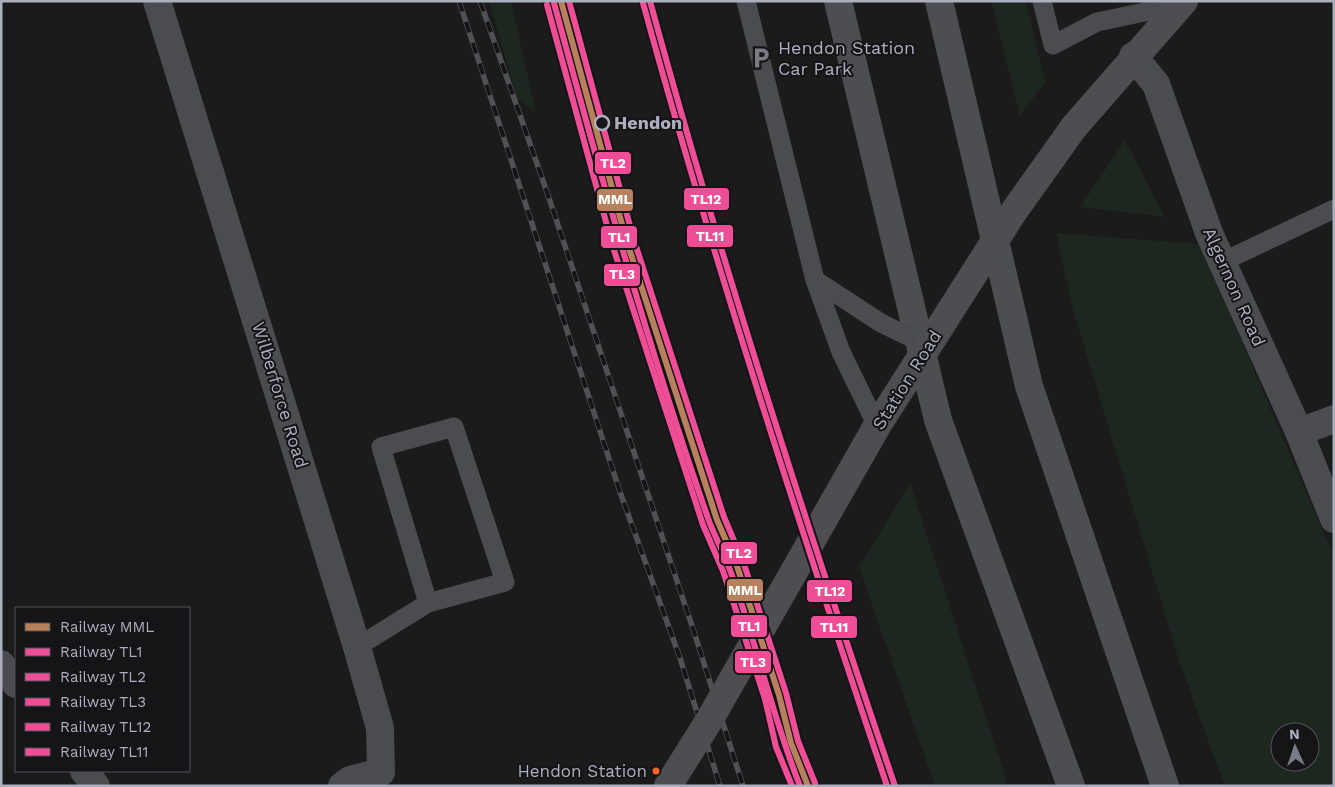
<svg xmlns="http://www.w3.org/2000/svg" width="1335" height="787" viewBox="0 0 1335 787" font-family="'Work Sans',sans-serif">
<style>
.green{fill:#1e2620;fill-rule:evenodd}
.lines{fill:none;stroke-linecap:round;stroke-linejoin:round}
.lane{stroke:#4b4c4f;stroke-width:19}
.street{stroke:#4b4c4f;stroke-width:28}
.primary{stroke:#4e4e52;stroke-width:28}
.highway{stroke:#4d4e52;stroke-width:28}
.rail-casing{stroke:#505154;stroke-width:5.5}
.rail{stroke:#151518;stroke-width:4;stroke-dasharray:11;stroke-linecap:butt}
.lane-bridge{stroke:#4b4c4f;stroke-width:19}
.primary-bridge{stroke:#4e4e52;stroke-width:28}
.rail-1-casing{stroke:#151518;stroke-width:10}
.rail-2-casing{stroke:#151518;stroke-width:10}
.rail-3-casing{stroke:#151518;stroke-width:10}
.rail-4-casing{stroke:#151518;stroke-width:10}
.rail-5-casing{stroke:#151518;stroke-width:10}
.rail-6-casing{stroke:#151518;stroke-width:10}
.rail-1{stroke:#b6815c;stroke-width:6}
.rail-2{stroke:#ef4e97;stroke-width:6}
.rail-3{stroke:#ef4e97;stroke-width:6}
.rail-4{stroke:#ef4e97;stroke-width:6}
.rail-5{stroke:#ef4e97;stroke-width:6}
.rail-6{stroke:#ef4e97;stroke-width:6}
.stop-dot{fill:#151518;stroke:#acafbd;stroke-width:2.5}
.bus-dot{fill:#f26522;stroke:#151518;stroke-width:2}
.labels{text-anchor:middle;stroke-width:4;stroke-linejoin:round;paint-order:stroke}
.bus-label{font-size:17px;fill:#acafbd;stroke:#151518;text-anchor:end}
.poi-label{font-size:18px;fill:#acafbd;stroke:#151518;text-anchor:start}
.stop-label{font-size:18px;font-weight:bold;fill:#acafbd;stroke:#151518;text-anchor:start}
.street-label{font-size:18px;fill:#acafbd;stroke:#151518}
.line-badge{stroke:#151518;stroke-width:2}
.badge-label{font-size:14px;text-anchor:middle;font-weight:bold;fill:#fff}
</style>
<rect width="100%" height="100%" fill="#1b1b1c"/>
<!-- green -->
<path class="green" d="M 489,1 L 511,1 L 536,113 L 517,99 Z
M 991,1 L 1026,1 L 1045,82 L 1020,116 Z
M 1125,140 L 1165,217 L 1080,207 Z
M 1056,233 L 1200,244 L 1334,557 L 1334,786 L 1225,786 L 1180,664 L 1073,309 ZM 1280,732 L 1310,732 L 1310,762 L 1280,762 Z
M 910,483 L 1008,786 L 935,786 L 859,567 Z"/>
<g class="lines">
<!-- lane -->
<path class="lane" d="M 746,1 L 815,280 L 841,352 L 877,426
M 1042,1 L 1053,45 L 1097,22 L 1178,5
M 1222,262 L 1334,209
M 357,647 L 428,603 L 505,582 L 454,427 L 381,447 L 428,603"/>
<!-- street -->
<path class="street" d="M 157,1 L 357,647 L 380,728 L 381,772
M 1133,56 L 1156,84 L 1209,233 L 1299,432 L 1334,519
M 1299,432 L 1334,419
M 1,664 L 16,684
M 84,771 L 96,786
M 342,786 L 350,780 L 381,772"/>
<!-- primary -->
<path class="primary" d="M 1074,127 L 1184,1"/>
<!-- highway -->
<path class="highway" d="M 838,1 L 938,420 L 1071,786
M 939,1 L 1029,386 L 1165,786"/>
<!-- rail casing -->
<g class="rail-casing">
<path id="rail" d="M 459,1 L 620,492 L 680,658 L 720,786
M 480,1 L 549,198 L 694,632 L 743,786"/>
</g>
<!-- rail -->
<use href="#rail" class="rail"/>
<!-- lane-bridge -->
<path class="lane-bridge" d="M 815,280 L 881,323 L 928,346"/>
<!-- primary-bridge -->
<path class="primary-bridge" d="M 668,786 L 710,719 L 877,426 L 1012,214 L 1074,127"/>
<!-- rail-1 casing -->
<g class="rail-1-casing">
<path id="rail-1" d="M 561,1 L 626,239 L 717,520 L 737,566 L 779,695 L 791,743 L 808,786"/>
</g>
<!-- rail-2 casing -->
<g class="rail-2-casing">
<path id="rail-2" d="M 554,3 C 601,177 649,350 709,521 C 715,537 724,553 730,570 C 756,641 772,716 800,786"/>
</g>
<!-- rail-3 casing -->
<g class="rail-3-casing">
<path id="rail-3" d="M 569,1 L 633,237 L 724,517 L 744,564 L 786,693 L 798,741 L 815,783"/>
</g>
<!-- rail-4 casing -->
<g class="rail-4-casing">
<path id="rail-4" d="M 547,5 L 612,244 L 703,525 L 723,571 L 765,699 L 776,747 L 792,786"/>
</g>
<!-- rail-5 casing -->
<g class="rail-5-casing">
<path id="rail-5" d="M 650,1 C 722,265 807,526 895,786"/>
</g>
<!-- rail-6 casing -->
<g class="rail-6-casing">
<path id="rail-6" d="M 643,3 C 715,266 800,527 887,786"/>
</g>
<!-- rail-1 -->
<use href="#rail-1" class="rail-1"/>
<!-- rail-2 -->
<use href="#rail-2" class="rail-2"/>
<!-- rail-3 -->
<use href="#rail-3" class="rail-3"/>
<!-- rail-4 -->
<use href="#rail-4" class="rail-4"/>
<!-- rail-5 -->
<use href="#rail-5" class="rail-5"/>
<!-- rail-6 -->
<use href="#rail-6" class="rail-6"/>
</g>
<!-- icons -->
<defs>
<g id="parking-bare" transform="scale(1.725)"><path d="M-3.5-5.5H1a3.5 3.5 0 0 1 0 7H-1V5.5H-3.5ZM-1-3.4V-.6H.8a1.4 1.4 0 0 0 0-2.8Z" fill="#797b85" stroke="#151518" stroke-width="2.5" paint-order="stroke"/></g>
</defs>
<g fill-rule="evenodd">
<use href="#parking-bare" x="761" y="58"/>
</g>
<!-- markers -->
<circle class="stop-dot" cx="602" cy="123" r="7"/>
<circle class="bus-dot" cx="656" cy="771" r="4.5"/>
<g class="labels">
<!-- bus labels -->
<g class="bus-label">
<text x="647" y="777">Hendon Station</text>
</g>
<!-- poi labels -->
<g class="poi-label">
<text x="778" y="54">Hendon Station<tspan x="778" dy="21">Car Park</tspan></text>
</g>
<!-- stop labels -->
<g class="stop-label">
<text x="614" y="129">Hendon</text>
</g>
<!-- street labels -->
<g class="street-label">
<text transform="translate(1234 287) rotate(66)" y="6">Algernon Road</text>
<text transform="translate(907 380) rotate(-58)" y="6">Station Road</text>
<text transform="translate(280 395) rotate(73)" y="6">Wilberforce Road</text>
</g>
</g>
<g class="line-badge">
<rect x="594" y="151" width="38" height="24" rx="5" fill="#ef4e97"/>
<rect x="683" y="187" width="47" height="24" rx="5" fill="#ef4e97"/>
<rect x="596" y="188" width="38" height="24" rx="5" fill="#b6815c"/>
<rect x="686" y="224" width="48" height="24" rx="5" fill="#ef4e97"/>
<rect x="600" y="225" width="38" height="24" rx="5" fill="#ef4e97"/>
<rect x="603" y="263" width="38" height="24" rx="5" fill="#ef4e97"/>
<rect x="720" y="541" width="38" height="24" rx="5" fill="#ef4e97"/>
<rect x="726" y="578" width="38" height="24" rx="5" fill="#b6815c"/>
<rect x="806" y="579" width="47" height="24" rx="5" fill="#ef4e97"/>
<rect x="730" y="614" width="38" height="24" rx="5" fill="#ef4e97"/>
<rect x="810" y="615" width="48" height="24" rx="5" fill="#ef4e97"/>
<rect x="734" y="650" width="38" height="24" rx="5" fill="#ef4e97"/>
</g>
<g class="badge-label">
<text x="613" y="168">TL2</text>
<text x="706" y="204">TL12</text>
<text x="615" y="204">MML</text>
<text x="710" y="241">TL11</text>
<text x="619" y="242">TL1</text>
<text x="622" y="279">TL3</text>
<text x="739" y="558">TL2</text>
<text x="745" y="595">MML</text>
<text x="830" y="596">TL12</text>
<text x="749" y="631">TL1</text>
<text x="834" y="632">TL11</text>
<text x="753" y="667">TL3</text>
</g>
<!-- border -->
<rect width="1335" height="787" fill="none" stroke="#acafbd" stroke-width="5"/>
<!-- legend -->
<rect x="15" y="607" width="175" height="165" fill="#151518" stroke="#51535a"/>
<rect x="25" y="623" width="25" height="8" fill="#b6815c" stroke="#51535a"/>
<text x="60" y="632" font-size="15" fill="#acafbd">Railway MML</text>
<rect x="25" y="648" width="25" height="8" fill="#ef4e97" stroke="#51535a"/>
<text x="60" y="657" font-size="15" fill="#acafbd">Railway TL1</text>
<rect x="25" y="673" width="25" height="8" fill="#ef4e97" stroke="#51535a"/>
<text x="60" y="682" font-size="15" fill="#acafbd">Railway TL2</text>
<rect x="25" y="698" width="25" height="8" fill="#ef4e97" stroke="#51535a"/>
<text x="60" y="707" font-size="15" fill="#acafbd">Railway TL3</text>
<rect x="25" y="723" width="25" height="8" fill="#ef4e97" stroke="#51535a"/>
<text x="60" y="732" font-size="15" fill="#acafbd">Railway TL12</text>
<rect x="25" y="748" width="25" height="8" fill="#ef4e97" stroke="#51535a"/>
<text x="60" y="757" font-size="15" fill="#acafbd">Railway TL11</text>
<!-- north arrow -->
<g transform="translate(1295 747) rotate(357)"><circle r="24" fill="#151518" stroke="#51535a"/>
<path d="M0-4L9 19L0 12L-9 19Z" fill="#797b85"/>
<text y="-8" font-size="14" font-weight="bold" text-anchor="middle" fill="#acafbd">N</text>
</g>
</svg>
